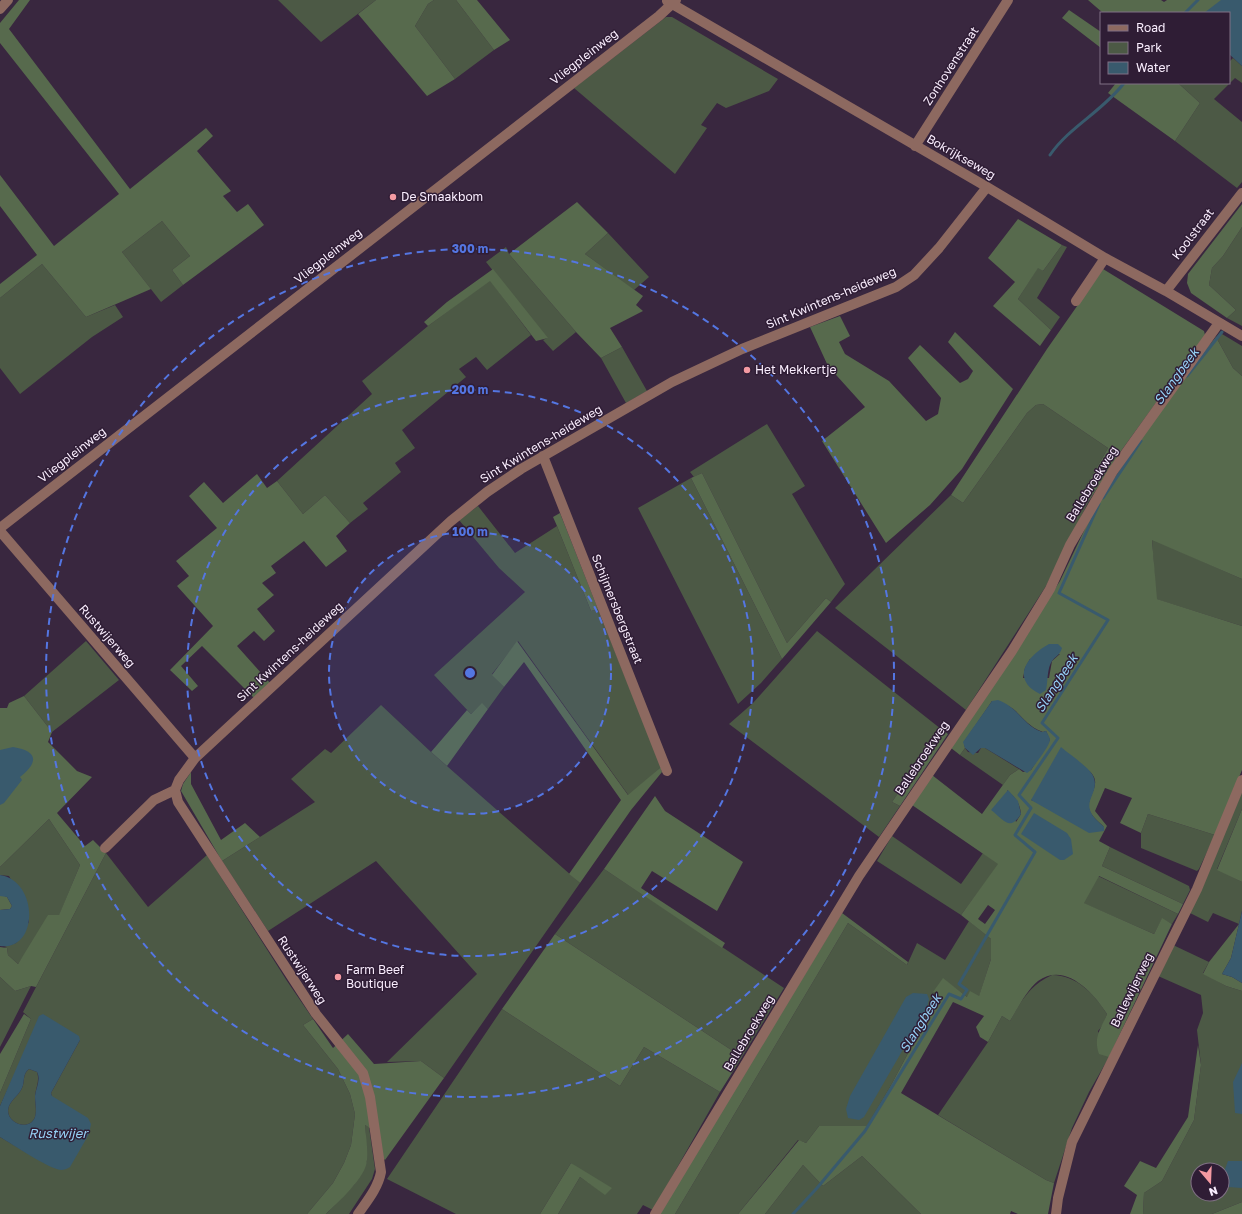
<svg xmlns="http://www.w3.org/2000/svg" width="1242" height="1214" viewBox="0 0 1242 1214" font-family="'Golos Text',sans-serif">
<style>
.green{fill:#4c5945;fill-rule:evenodd}
.forest{fill:#576a4d;fill-rule:evenodd}
.water{fill:#395a6d;fill-rule:evenodd}
.lines{fill:none;stroke-linecap:round;stroke-linejoin:round}
.stream{stroke:#395a6d;stroke-width:3}
.minor{stroke:#8d6960;stroke-width:10}
.ring{fill:none;stroke:#5476e2;stroke-width:2;stroke-dasharray:7 5}
.poi-dot{fill:#f49aa2;stroke:#2f1d35;stroke-width:1.5}
.labels{text-anchor:middle;stroke-width:3;stroke-linejoin:round;paint-order:stroke}
.street-label{font-size:12px;fill:#faeefe;stroke:#2f1d35}
.poi-label{font-size:12px;fill:#faeefe;stroke:#2f1d35;text-anchor:start}
.water-label{font-size:13px;font-style:italic;fill:#95d0f5;stroke:#2f1d35}
.centre{fill:#5476e2;stroke:#2f1d35;stroke-width:2}
.ring-label{font-size:12px;text-anchor:middle;font-weight:bold;fill:#5476e2;stroke:#2f1d35;stroke-width:3;stroke-linejoin:round;paint-order:stroke}
</style>
<rect width="100%" height="100%" fill="#39273f"/>
<!-- green -->
<path class="green" d="M 278,0 L 376,0 L 321,42 Z
M 434,0 L 456,0 L 494,50 L 455,79 L 415,26 L 428,4 Z
M 666,17 L 672,17 L 778,79 L 769,91 L 726,108 L 717,103 L 701,125 L 707,128 L 675,174 L 574,88 Z
M 1233,58 L 1242,66 L 1242,83 L 1235,78 L 1214,99 L 1242,122 L 1242,182 L 1237,188 L 1175,141 L 1200,103 L 1178,83 L 1229,83 L 1229,62 Z
M 162,221 L 190,256 L 172,270 L 183,285 L 161,302 L 122,252 Z
M 1242,227 L 1242,326 L 1227,318 L 1236,310 L 1209,285 L 1212,268 L 1223,256 Z
M 608,233 L 649,277 L 634,290 L 585,254 Z
M 1062,245 L 1067,247 L 1037,298 L 1060,317 L 1051,330 L 1018,299 L 1038,267 L 1043,271 Z
M 506,247 L 509,254 L 576,332 L 553,351 L 543,340 L 547,338 L 486,262 Z
M 42,264 L 86,317 L 115,305 L 123,317 L 92,337 L 20,394 L 0,368 L 0,298 Z
M 490,280 L 531,335 L 487,370 L 476,357 L 459,369 L 466,377 L 402,430 L 415,448 L 395,463 L 401,472 L 363,503 L 368,509 L 350,523 L 325,495 L 303,514 L 277,481 L 372,394 L 362,381 L 428,326 Z
M 1222,334 L 1242,346 L 1242,376 L 1233,368 L 1216,337 Z
M 622,347 L 647,391 L 626,403 L 601,358 Z
M 1043,404 L 1108,448 L 1080,496 L 1089,501 L 1046,586 L 966,710 L 835,608 L 951,495 L 963,503 L 1027,413 L 1036,405 Z
M 767,424 L 805,486 L 792,494 L 845,584 L 831,602 L 826,598 L 787,643 L 702,473 L 694,477 L 690,472 Z
M 691,478 L 782,659 L 761,683 L 738,704 L 638,508 Z
M 478,506 L 515,553 L 557,526 L 591,611 L 598,609 L 661,767 L 629,796 L 518,641 L 492,674 L 504,687 L 488,709 L 482,704 L 471,714 L 434,675 L 525,592 L 499,568 L 459,520 Z
M 1152,539 L 1242,579 L 1242,626 L 1156,599 Z
M 817,631 L 941,729 L 892,802 L 900,806 L 879,837 L 729,724 L 753,703 Z
M 86,641 L 119,680 L 52,732 L 24,696 Z
M 381,705 L 431,752 L 580,883 L 444,1078 L 421,1061 L 387,1062 L 477,974 L 376,861 L 268,931 L 222,861 L 315,802 L 291,779 L 325,749 L 331,753 Z
M 965,748 L 968,752 L 978,753 L 981,748 L 985,748 L 1019,769 L 1010,775 L 1003,785 L 960,755 Z
M 1242,792 L 1242,809 L 1217,869 L 1242,882 L 1242,911 L 1239,924 L 1213,913 L 1208,922 L 1190,913 Z
M 1148,814 L 1215,835 L 1199,869 L 1197,871 L 1141,848 L 1141,833 Z
M 49,819 L 80,865 L 59,916 L 30,947 L 18,964 L 8,955 L 7,948 L 4,947 L 16,943 L 29,922 L 29,913 L 9,876 L 0,875 L 0,867 Z
M 892,836 L 961,884 L 983,853 L 999,864 L 961,915 L 877,861 Z
M 1110,847 L 1189,886 L 1190,890 L 1183,904 L 1102,866 Z
M 106,853 L 148,907 L 207,855 L 287,981 L 313,1019 L 303,1025 L 338,1069 L 350,1094 L 355,1114 L 351,1145 L 344,1163 L 333,1183 L 307,1214 L 0,1214 L 0,1137 L 27,1153 L 52,1096 L 51,1093 L 80,1040 L 17,1069 L 0,1106 L 0,1093 L 31,1019 L 23,1012 Z
M 604,869 L 784,988 L 742,1057 L 555,934 Z
M 1098,876 L 1178,914 L 1172,924 L 1162,919 L 1154,934 L 1083,903 Z
M 969,921 L 991,939 L 991,959 L 979,997 L 967,997 L 943,979 L 934,992 L 936,992 L 937,999 L 890,1087 L 867,1126 L 819,1126 L 806,1143 L 798,1140 L 738,1214 L 675,1214 L 848,923 L 907,965 L 917,943 L 945,960 Z
M 1173,945 L 1209,962 L 1203,973 L 1226,986 L 1242,991 L 1242,1202 L 1212,1214 L 1143,1214 L 1144,1193 L 1162,1181 L 1194,1120 L 1201,1065 L 1197,1030 L 1203,1013 L 1201,995 L 1158,976 ZM 1198,1170 L 1222,1170 L 1222,1194 L 1198,1194 Z
M 1052,975 C 1077,975 1095,995 1107,1014 L 1103,1025 L 1098,1031 L 1109,1057 L 1089,1092 L 1072,1128 L 1054,1183 L 1046,1180 L 938,1115 L 988,1042 L 1002,1016 L 1010,1021 C 1021,1001 1030,985 1052,975 Z
M 0,977 L 15,991 L 31,986 L 0,1047 Z
M 502,1009 L 620,1086 L 644,1047 L 720,1092 L 653,1210 L 643,1205 L 637,1214 L 558,1214 L 580,1177 L 605,1194 L 571,1163 L 540,1214 L 456,1214 L 387,1179 Z
M 29,1069 L 37,1072 C 40,1081 36,1087 35,1096 C 35,1103 37,1111 35,1117 C 29,1133 3,1122 9,1106 C 12,1099 19,1095 22,1088 C 25,1082 22,1074 29,1069 Z
M 365,1125 L 369,1127 L 375,1169 L 372,1179 L 349,1214 L 326,1214 L 354,1185 L 367,1161 Z
M 862,1156 L 921,1214 L 765,1214 L 803,1165 L 823,1186 Z"/>
<!-- forest -->
<path class="forest" d="M 19,0 L 30,0 L 9,29 L 130,189 L 206,128 L 213,136 L 197,151 L 231,191 L 223,196 L 237,212 L 248,204 L 264,225 L 183,285 L 172,270 L 190,256 L 162,221 L 122,252 L 151,289 L 86,317 L 42,264 L 0,298 L 0,284 L 37,255 L 0,206 L 0,175 L 54,246 L 119,194 L 0,43 L 0,23 Z
M 376,0 L 434,0 L 428,4 L 415,26 L 455,79 L 427,96 L 358,14 Z
M 456,0 L 477,0 L 510,40 L 494,50 Z
M 1088,0 L 1161,0 L 1164,2 L 1167,0 L 1232,0 L 1215,13 L 1103,13 Z
M 1069,10 L 1101,32 L 1101,48 L 1062,18 Z
M 1116,83 L 1178,83 L 1200,103 L 1175,141 L 1108,93 Z
M 577,202 L 608,233 L 585,254 L 643,296 L 636,305 L 643,311 L 610,328 L 622,347 L 601,358 L 576,332 L 509,254 Z
M 1242,204 L 1242,227 L 1223,256 L 1212,268 L 1209,285 L 1236,310 L 1227,318 L 1191,293 L 1187,283 L 1188,274 Z
M 1018,219 L 1062,245 L 1043,271 L 1038,268 L 1018,299 L 1051,330 L 1040,346 L 993,306 L 1015,282 L 988,258 Z
M 493,269 L 548,338 L 536,341 L 490,281 L 428,326 L 424,322 L 447,302 Z
M 1103,269 L 1204,331 L 1205,335 L 1121,451 L 1089,501 L 1080,496 L 1108,448 L 1043,404 L 1036,405 L 1027,413 L 963,503 L 951,495 L 1047,349 Z
M 840,316 L 850,336 L 839,342 L 845,354 L 889,381 L 926,421 L 938,414 L 941,398 L 908,358 L 920,345 L 960,383 L 968,379 L 973,371 L 948,342 L 955,332 L 1013,389 L 962,469 L 930,505 L 886,543 L 822,441 L 865,407 L 828,366 L 810,327 Z
M 1216,337 L 1233,368 L 1242,376 L 1242,579 L 1152,540 L 1157,599 L 1242,626 L 1242,770 L 1215,835 L 1148,814 L 1141,833 L 1120,823 L 1132,798 L 1105,788 L 1095,811 L 1107,826 L 1099,841 L 1110,847 L 1102,866 L 1183,904 L 1178,914 L 1099,876 L 1084,903 L 1154,934 L 1162,918 L 1172,924 L 1109,1057 L 1099,1054 C 1093,1037 1101,1029 1107,1014 C 1094,993 1065,961 1038,981 C 1026,991 1018,1008 1010,1021 L 1002,1016 L 988,1042 L 980,1037 L 976,1027 L 984,1016 L 953,1002 L 901,1093 L 1046,1180 L 1054,1183 L 1048,1214 L 1018,1214 L 1011,1211 L 1010,1214 L 921,1214 L 862,1156 L 823,1186 L 803,1165 L 765,1214 L 738,1214 L 799,1140 L 806,1143 L 819,1126 L 867,1126 L 890,1087 L 937,999 L 936,992 L 933,992 L 943,978 L 967,997 L 970,991 L 979,996 L 991,959 L 991,939 L 961,915 L 998,864 L 912,805 L 932,775 L 982,814 L 1010,775 L 1019,769 L 1023,772 L 1031,770 L 1050,740 L 1046,731 L 1043,732 C 1019,723 1020,704 992,701 L 964,742 L 965,748 L 960,755 L 951,748 L 1060,581 L 1093,512 L 1120,470 L 1186,374 ZM 1060,654 L 1052,661 L 1049,678 L 1023,678 L 1025,668 L 1030,659 ZM 1088,770 C 1105,783 1086,796 1089,809 C 1091,816 1099,822 1104,827 L 1031,800 ZM 1007,790 C 1015,797 1020,803 1021,814 L 1016,822 ZM 988,905 L 995,910 L 985,924 L 978,919 Z
M 702,473 L 787,643 L 826,598 L 831,602 L 782,659 L 691,478 Z
M 257,474 L 267,488 L 277,481 L 303,514 L 325,495 L 350,523 L 336,536 L 347,551 L 326,567 L 304,541 L 271,566 L 276,573 L 262,583 L 274,595 L 257,609 L 275,631 L 264,641 L 254,631 L 237,646 L 270,683 L 254,698 L 202,646 L 181,666 L 198,686 L 192,691 L 170,670 L 213,626 L 177,586 L 189,576 L 176,561 L 217,528 L 189,496 L 204,482 L 223,503 Z
M 560,513 L 598,609 L 591,611 L 557,526 L 553,517 Z
M 517,641 L 628,795 L 661,767 L 662,772 L 631,810 L 580,883 L 569,874 L 621,800 L 524,662 L 504,687 L 492,675 Z
M 24,696 L 52,732 L 48,742 L 77,771 L 92,777 L 57,813 L 85,846 L 93,840 L 106,853 L 36,987 L 31,986 L 15,991 L 0,977 L 0,947 L 7,948 L 8,955 L 18,964 L 48,915 L 59,915 L 80,865 L 49,819 L 0,867 L 0,708 L 7,708 L 9,703 Z
M 482,703 L 488,709 L 447,766 L 431,752 L 467,710 L 471,714 Z
M 941,729 L 948,734 L 900,806 L 892,802 Z
M 191,772 L 191,784 L 221,840 L 245,823 L 260,837 L 222,861 L 181,791 L 183,784 Z
M 655,796 L 665,811 L 743,862 L 717,911 L 652,871 L 641,888 L 725,943 L 722,948 L 604,869 Z
M 1242,809 L 1242,882 L 1217,870 Z
M 2,895 L 7,897 L 12,906 L 10,909 L 0,910 L 0,896 Z
M 842,913 L 908,962 L 907,965 L 848,923 L 675,1214 L 659,1214 Z
M 1239,924 L 1231,958 L 1222,974 L 1232,977 L 1242,983 L 1242,991 L 1226,986 L 1203,974 L 1209,962 Z
M 555,934 L 742,1057 L 720,1092 L 644,1047 L 620,1086 L 502,1009 Z
M 24,1014 L 31,1019 L 0,1093 L 0,1054 Z
M 313,1019 L 333,1048 L 348,1034 L 374,1064 L 421,1061 L 444,1078 L 385,1160 L 382,1157 L 378,1133 L 365,1125 C 366,1137 368,1149 367,1160 C 366,1178 338,1202 326,1214 L 307,1214 L 333,1183 L 344,1163 L 351,1145 L 355,1114 L 350,1094 L 338,1069 L 303,1025 Z
M 1198,1045 L 1201,1065 L 1194,1120 L 1162,1181 L 1144,1193 L 1143,1214 L 1130,1214 L 1137,1195 L 1124,1186 L 1140,1161 L 1156,1168 L 1188,1117 Z
M 571,1163 L 612,1188 L 605,1195 L 580,1177 L 558,1214 L 540,1214 Z
M 1242,1202 L 1242,1214 L 1212,1214 Z"/>
<!-- water -->
<path class="water" d="M 1221,0 L 1242,0 L 1242,66 L 1229,54 L 1229,13 L 1204,13 Z
M 1049,644 L 1058,644 L 1062,648 C 1060,655 1056,656 1052,661 C 1047,668 1048,681 1046,690 L 1040,694 C 1010,679 1027,656 1049,644 Z
M 998,700 C 1018,707 1023,725 1042,732 L 1046,731 C 1047,733 1050,737 1050,740 C 1049,747 1035,764 1031,770 L 1027,773 L 985,748 L 981,748 L 973,755 L 965,748 L 963,742 L 992,701 Z
M 13,747 C 38,751 39,762 20,777 L 22,780 L 4,803 L 0,805 L 0,750 Z
M 1061,747 C 1069,754 1087,766 1092,774 C 1101,789 1086,798 1090,810 C 1092,817 1099,822 1104,827 L 1104,831 L 1089,833 L 1031,800 Z
M 1008,790 L 1018,801 L 1021,814 C 1010,832 1004,820 991,810 Z
M 1034,813 L 1067,833 L 1071,839 L 1073,854 L 1064,860 L 1060,860 L 1021,834 Z
M 0,875 C 39,881 39,951 0,946 L 0,910 L 10,909 L 12,906 L 7,897 L 0,896 Z
M 1242,911 L 1242,983 L 1232,977 L 1222,974 L 1231,958 Z
M 913,993 L 927,994 L 929,999 L 927,1008 L 864,1117 L 859,1120 L 848,1118 L 846,1109 L 850,1096 L 906,997 Z
M 43,1014 L 79,1036 L 80,1040 L 51,1093 L 52,1096 L 88,1118 L 91,1124 L 89,1134 L 70,1167 C 67,1169 64,1170 61,1170 C 49,1169 12,1144 0,1137 L 0,1106 L 39,1016 ZM 29,1069 L 37,1072 C 41,1080 36,1087 35,1096 C 35,1103 37,1110 35,1117 C 29,1133 3,1122 9,1106 C 12,1099 19,1095 22,1088 C 25,1082 22,1074 29,1069 Z
M 1242,1063 L 1242,1114 L 1235,1113 L 1233,1082 Z
M 1228,1161 L 1242,1161 L 1242,1188 L 1228,1187 L 1224,1172 Z"/>
<g class="lines">
<!-- stream -->
<path class="stream" d="M 1185,13 L 1198,0
M 1050,155 C 1069,127 1103,111 1124,83
M 1187,376 L 1222,332
M 1103,498 L 1141,441
M 793,1214 L 817,1188 L 865,1131 L 949,994 L 961,999 L 967,990 L 959,984 L 1035,852 L 1015,835 L 1031,808 L 1019,795 L 1058,738 L 1042,723 L 1108,620 L 1059,593 L 1099,504"/>
<!-- minor -->
<path class="minor" d="M 667,1 L 987,187 L 1105,258 L 1166,291 L 1242,336
M 0,9 L 8,0
M 915,146 L 1008,0
M 1166,291 L 1242,193
M 1076,301 L 1105,258
M 543,456 L 667,771
M 0,528 L 659,16 L 676,0
M 0,531 L 195,758
M 175,790 L 178,802 L 316,1014 L 363,1073 L 370,1097 L 381,1172 C 378,1188 367,1201 358,1214
M 105,848 L 154,800 L 175,790 L 179,780 L 195,758 L 451,521 L 487,492 L 521,469 L 672,382 L 742,349 L 896,287 L 914,275 L 939,248 L 987,187
M 655,1214 L 859,876 L 1012,651 L 1050,589 L 1070,545 L 1113,471 L 1219,323
M 1056,1214 L 1058,1198 L 1072,1142 L 1197,889 L 1242,780"/>
</g>
<!-- distance rings -->
<circle cx="470" cy="673" r="141" fill="#5476e2" fill-opacity=".12"/>
<g class="ring">
<circle cx="470" cy="673" r="141"/>
<circle cx="470" cy="673" r="283"/>
<circle cx="470" cy="673" r="424"/>
</g>
<!-- markers -->
<g class="poi-dot">
<circle cx="393" cy="197" r="4"/>
<circle cx="747" cy="370" r="4"/>
<circle cx="338" cy="977" r="4"/>
</g>
<g class="labels">
<!-- street labels -->
<g class="street-label">
<text transform="translate(584 57) rotate(-38)" y="4">Vliegpleinweg</text>
<text transform="translate(951 66) rotate(-57)" y="4">Zonhovenstraat</text>
<text transform="translate(961 157) rotate(30)" y="4">Bokrijkseweg</text>
<text transform="translate(1193 234) rotate(-53)" y="4">Koolstraat</text>
<text transform="translate(328 256) rotate(-38)" y="4">Vliegpleinweg</text>
<text transform="translate(831 298) rotate(-23)" y="4">Sint Kwintens-heideweg</text>
<text transform="translate(541 444) rotate(-31)" y="4">Sint Kwintens-heideweg</text>
<text transform="translate(72 455) rotate(-38)" y="4">Vliegpleinweg</text>
<text transform="translate(1092 484) rotate(-58)" y="4">Ballebroekweg</text>
<text transform="translate(617 609) rotate(68)" y="4">Schijmersbergstraat</text>
<text transform="translate(107 636) rotate(49)" y="4">Rustwijerweg</text>
<text transform="translate(290 652) rotate(-43)" y="4">Sint Kwintens-heideweg</text>
<text transform="translate(922 758) rotate(-56)" y="4">Ballebroekweg</text>
<text transform="translate(302 970) rotate(57)" y="4">Rustwijerweg</text>
<text transform="translate(1132 990) rotate(-64)" y="4">Ballewijerweg</text>
<text transform="translate(749 1033) rotate(-59)" y="4">Ballebroekweg</text>
</g>
<!-- poi labels -->
<g class="poi-label">
<text x="401" y="201">De Smaakbom</text>
<text x="755" y="374">Het Mekkertje</text>
<text x="346" y="974">Farm Beef<tspan x="346" dy="14">Boutique</tspan></text>
</g>
<!-- water labels -->
<g class="water-label">
<text transform="translate(1176 376) rotate(-54)" y="5">Slangbeek</text>
<text transform="translate(1056 683) rotate(-57)" y="5">Slangbeek</text>
<text transform="translate(920 1023) rotate(-58)" y="5">Slangbeek</text>
<text x="58" y="1138">Rustwijer</text>
</g>
</g>
<circle cx="470" cy="673" r="6" class="centre"/>
<g class="ring-label">
<text x="470" y="253">300 m</text>
<text x="470" y="394">200 m</text>
<text x="470" y="536">100 m</text>
</g>
<!-- legend -->
<rect x="1100" y="12" width="130" height="72" fill="#2f1d35" stroke="#807185"/>
<rect x="1108" y="25" width="20" height="6" fill="#8d6960" stroke="#807185"/>
<text x="1136" y="32" font-size="12" fill="#faeefe">Road</text>
<rect x="1108" y="42" width="20" height="12" fill="#4c5945" stroke="#807185"/>
<text x="1136" y="52" font-size="12" fill="#faeefe">Park</text>
<rect x="1108" y="62" width="20" height="12" fill="#395a6d" stroke="#807185"/>
<text x="1136" y="72" font-size="12" fill="#faeefe">Water</text>
<!-- north arrow -->
<g transform="translate(1210 1182) rotate(161)"><circle r="19" fill="#2f1d35" stroke="#807185"/>
<path d="M0-3L7 15L0 10L-7 15Z" fill="#f49aa2"/>
<text y="-6" font-size="11" font-weight="bold" text-anchor="middle" fill="#faeefe">N</text>
</g>
</svg>
